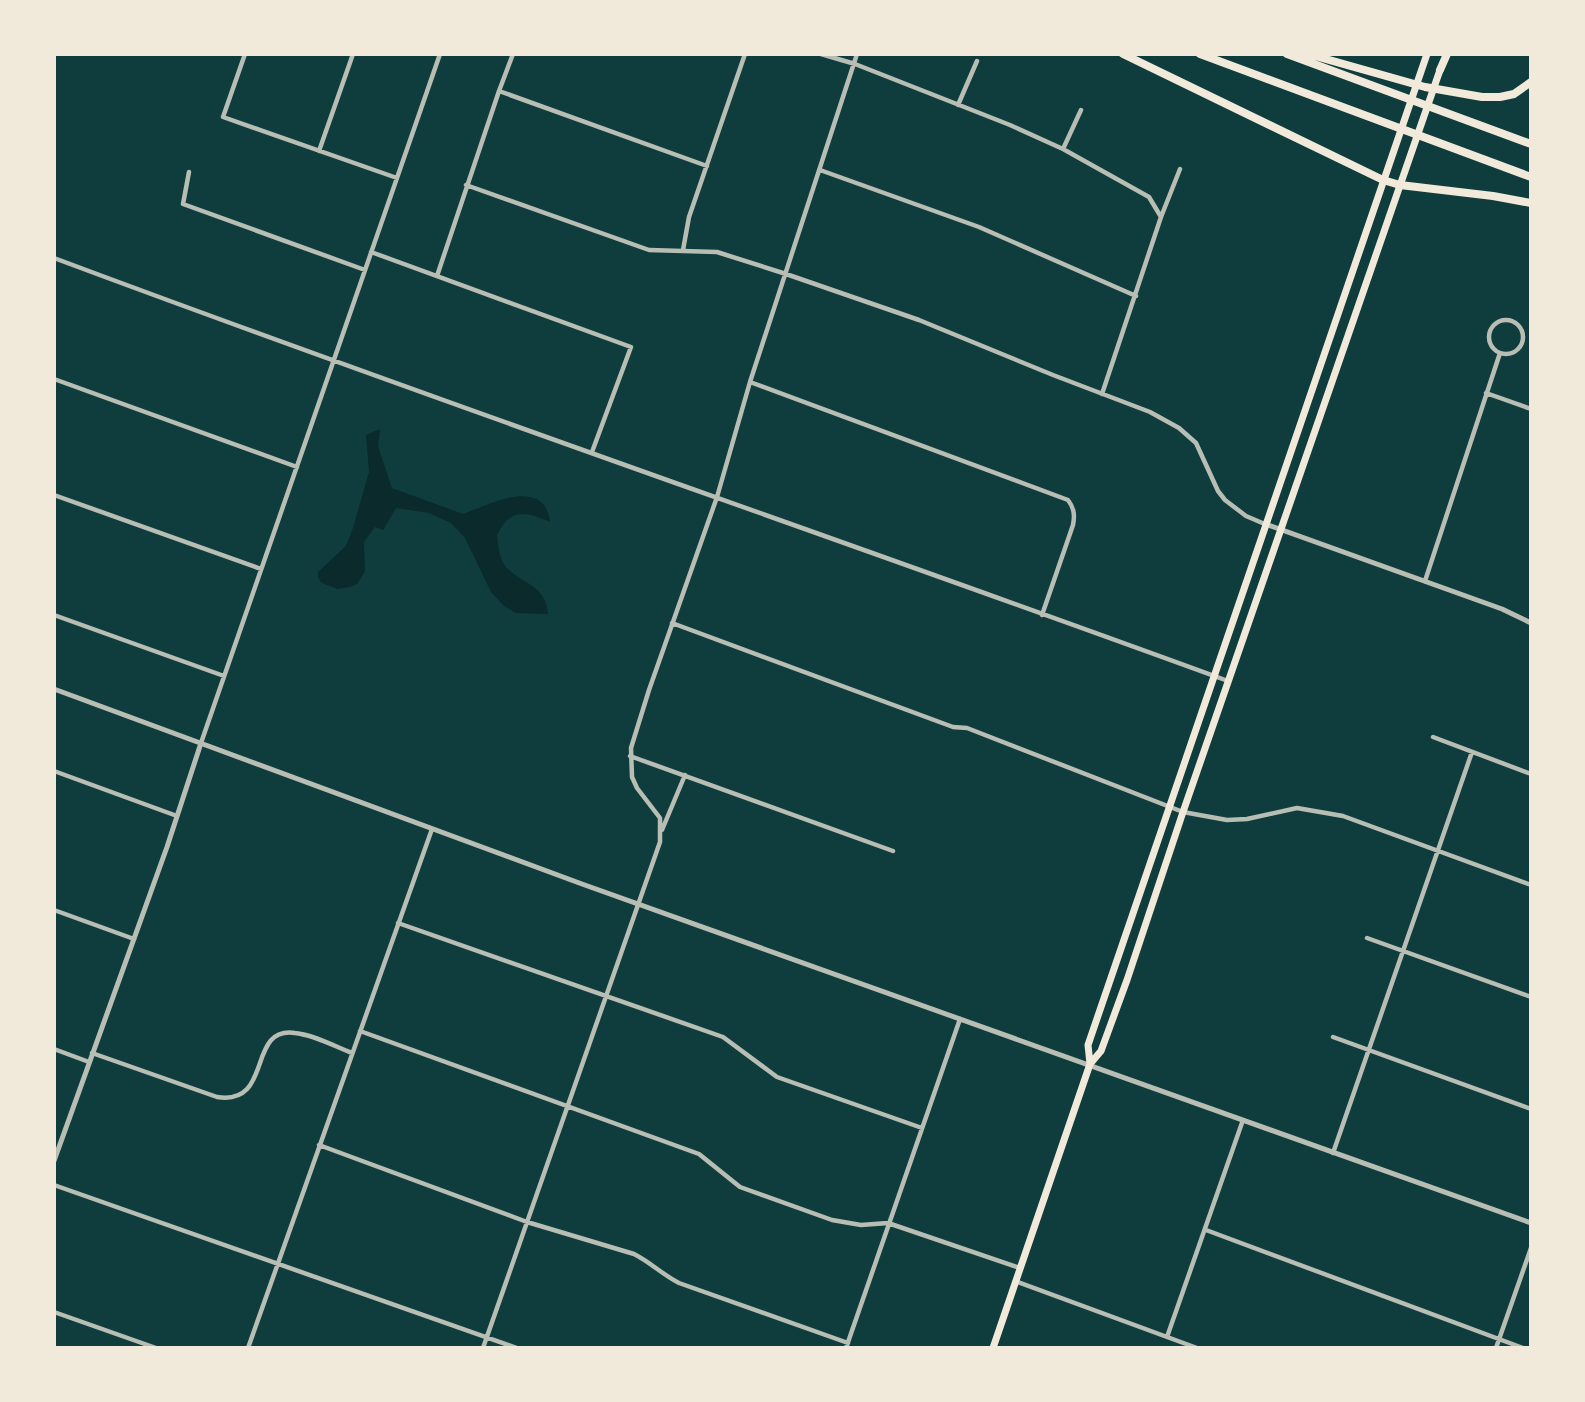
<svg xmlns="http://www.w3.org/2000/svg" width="1585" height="1402" viewBox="0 0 1585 1402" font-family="'Crimson Pro',serif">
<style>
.water{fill:#0a2a2b}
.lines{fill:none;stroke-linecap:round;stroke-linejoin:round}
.minor{stroke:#b8beb3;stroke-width:4.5}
.tertiary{stroke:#b8beb3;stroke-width:5}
.trunk{stroke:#f1e9da;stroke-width:7}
.motorway{stroke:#f1e9da;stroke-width:8}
</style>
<rect width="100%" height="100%" fill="#0f3d3e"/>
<!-- water -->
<path class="water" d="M 380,429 L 378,446 L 392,488 L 463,514 C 487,505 545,475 550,522 C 526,512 511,507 497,535 C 498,546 499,558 506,567 C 524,585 546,585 548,614 L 516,613 L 504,606 L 491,592 L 465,538 L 451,523 L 429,513 L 396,508 L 383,530 L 375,527 L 364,542 L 365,571 L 357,584 L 350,587 L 337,589 L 322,583 L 318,578 L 318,572 L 346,546 L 353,528 L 369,472 L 366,435 Z"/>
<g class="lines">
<!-- minor -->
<path class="minor" d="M 245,54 L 223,117 L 397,178
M 821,54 L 855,64 L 1010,125 L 1063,149 L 1149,197 L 1161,217
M 499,91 L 707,166
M 958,105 L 977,61
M 1063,149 L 1081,110
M 319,151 L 353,54
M 820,170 L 979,227 L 1136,296
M 189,172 L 183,204 L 365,270
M 466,185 L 649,250 L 717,252 L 786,274 L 919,320 L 1053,375 L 1150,412 L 1179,428 L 1196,443 L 1218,491 L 1225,500 L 1246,516 L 1267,525
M 683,250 L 689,217 L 745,54
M 371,252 L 631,347 L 592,452
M 54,258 C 444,404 837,538 1228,681
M 437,276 L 499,91 L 513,54
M1489 337a17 17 0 1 1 34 0a17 17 0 1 1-34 0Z
M 54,379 L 297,467
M 750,382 L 1068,500 C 1074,508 1075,515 1073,525 L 1042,615
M 1486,393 L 1531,409
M 1102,394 L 1161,217 L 1180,169
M 54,495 L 261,569
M 1425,581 L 1500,353
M 54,615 L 224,676
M 672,623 L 953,727 L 967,728 L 1183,812 L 1227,820 L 1247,819 L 1297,808 L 1343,816 L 1531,885
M 1433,737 L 1531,774
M 201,743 L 440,54
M 630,756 L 893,851
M 54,771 L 177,816
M 662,830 L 685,775
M 54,910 L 134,939
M 398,923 L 723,1037 L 777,1077 L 922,1128
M 1367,938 L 1531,997
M 360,1031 L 699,1154 L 740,1187 L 832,1220 L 861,1225 L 888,1223 L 1020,1268
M 1333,1037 L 1531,1109
M 54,1049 L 89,1062
M 92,1053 L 217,1097 C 274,1106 246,1026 295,1033 C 314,1035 334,1046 352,1053
M 319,1145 L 527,1222 L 634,1254 C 650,1262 663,1275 679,1283 L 848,1343
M 1333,1153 L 1472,752
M 54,1185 L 517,1348
M 1206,1230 L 1523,1348
M 1015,1281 L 1197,1348
M 54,1312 L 156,1348
M 1167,1337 L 1243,1120
M 248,1348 L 432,829
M 483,1348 L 660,842 L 660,818 L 637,788 L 632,777 L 631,748 L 649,690 L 717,497 L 750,382 L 857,54
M 846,1348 L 960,1019
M 1496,1348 L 1531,1248"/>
<!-- tertiary -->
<path class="tertiary" d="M 1268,525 L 1502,609 L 1531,623
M 54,689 L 582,884 L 1531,1223
M 54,1161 L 167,847 L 201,743"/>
<!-- trunk -->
<path class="trunk" d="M 1090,1064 L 1088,1045 L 1427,54
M 993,1348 L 1090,1064 L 1101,1051 L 1127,980 L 1183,812 L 1440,70"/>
<!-- motorway -->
<path class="motorway" d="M 1123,54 L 1383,180 L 1400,185 L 1493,196 L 1531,203
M 1200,54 L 1531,177
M 1287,54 L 1531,144
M 1308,54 L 1425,87 L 1482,97 L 1500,97 L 1514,94 L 1531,82
M 1440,70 L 1447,54"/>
</g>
<!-- border -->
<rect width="1585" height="1402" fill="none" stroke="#f1e9da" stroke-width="112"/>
</svg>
